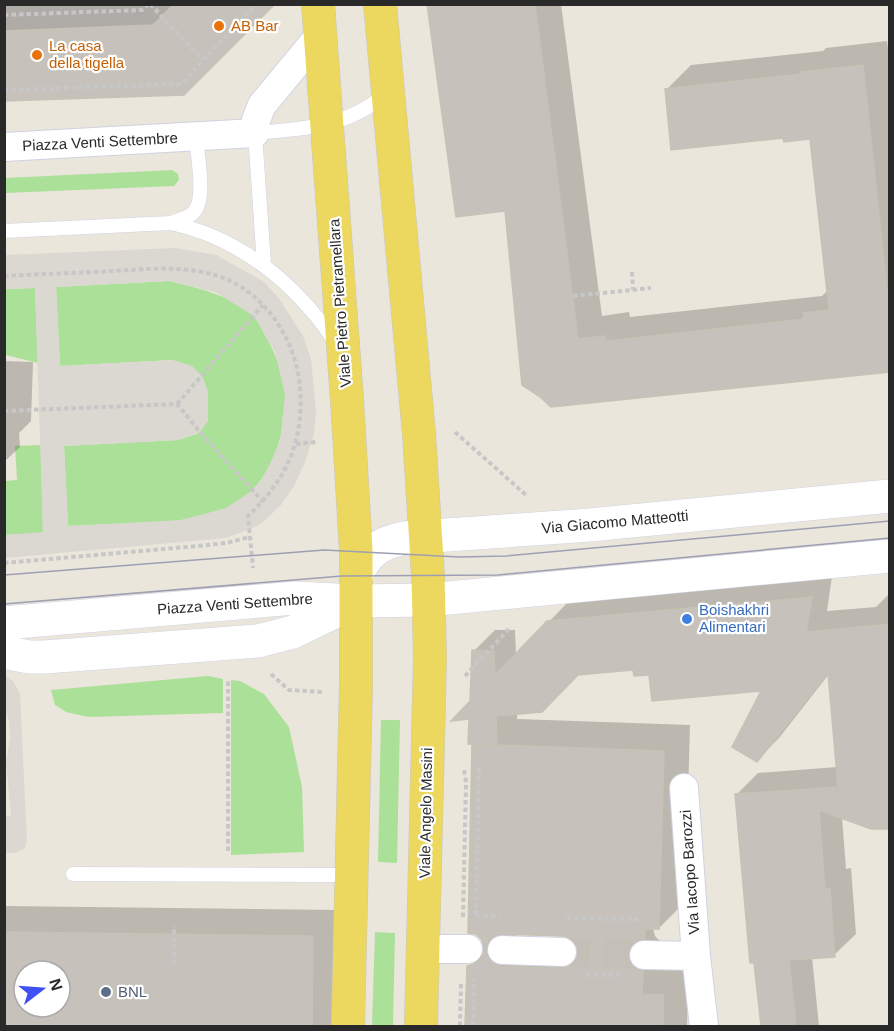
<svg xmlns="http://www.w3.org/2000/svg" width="894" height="1031" viewBox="0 0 894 1031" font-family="Arial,sans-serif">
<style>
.green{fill:#abe099}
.plaza{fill:#dbd8d2;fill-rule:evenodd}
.shadow{fill:#0003;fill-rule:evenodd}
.building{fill:#c6c2bb;stroke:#c6c2b5;stroke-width:1.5;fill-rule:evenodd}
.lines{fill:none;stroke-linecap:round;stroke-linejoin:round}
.street-tunnel{stroke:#c4c0b7;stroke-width:28;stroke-dasharray:28 14;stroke-linecap:butt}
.lane-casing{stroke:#d0d2e2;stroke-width:15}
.street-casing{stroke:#d0d2e2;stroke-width:30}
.secondary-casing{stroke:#d0d2e2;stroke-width:34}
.primary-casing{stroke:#c7c7c7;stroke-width:34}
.path{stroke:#c7c7c7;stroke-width:4;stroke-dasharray:4.5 3;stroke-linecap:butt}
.lane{stroke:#fff;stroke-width:14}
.street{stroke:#fff;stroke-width:28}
.secondary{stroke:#fff;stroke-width:33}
.primary{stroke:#ecd85f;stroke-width:33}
.tram{stroke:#9e9fb3;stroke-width:1.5}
.food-dot{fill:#e8710a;stroke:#fff;stroke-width:2}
.shop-dot{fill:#3f7fe0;stroke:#fff;stroke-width:2}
.service-dot{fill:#5c6f8a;stroke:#fff;stroke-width:2}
.labels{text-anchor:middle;stroke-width:4.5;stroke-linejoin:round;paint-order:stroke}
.food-label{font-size:15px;fill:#c56008;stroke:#fff;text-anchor:start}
.street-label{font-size:15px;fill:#292929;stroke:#fff}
.shop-label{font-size:15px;fill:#366cbe;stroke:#fff;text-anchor:start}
.service-label{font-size:15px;fill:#4e5e75;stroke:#fff;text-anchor:start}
</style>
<rect width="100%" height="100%" fill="#ebe6db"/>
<!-- green -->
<path class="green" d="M 172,170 L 178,174 L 179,180 L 174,186 L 5,193 L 5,178 Z
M 169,281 C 199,288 229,295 253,315 C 258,320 261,329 265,335 C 275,352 283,373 285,394 C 288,436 267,492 226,509 C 181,527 115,523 68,526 L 64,446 L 178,440 L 199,433 L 173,360 L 60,366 L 56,287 Z
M 35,288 L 38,363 L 6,355 L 5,366 L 4,289 Z
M 41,445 L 43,533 L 5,535 L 5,481 L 17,480 L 15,446 Z
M 208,676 L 223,679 L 223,713 L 88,717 L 66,712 L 55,705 L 51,690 Z
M 231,680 L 240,681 L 264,694 L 289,727 L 302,787 L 304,852 L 231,855 Z
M 381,720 L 400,720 L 397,863 L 378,862 Z
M 375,932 L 395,933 L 393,1026 L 372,1026 Z"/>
<!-- plaza -->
<path class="plaza" d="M 4,5 L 174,5 L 153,25 L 5,31 Z
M 175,248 L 216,255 L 263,281 L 278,297 L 303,336 L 311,359 L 316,411 L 314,434 L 305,462 L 294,486 L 281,505 L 262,523 L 250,529 L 226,538 L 5,558 L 5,535 L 43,532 L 35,288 L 5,289 L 5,255 ZM 169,281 L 215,292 L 254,316 L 275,352 L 285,395 L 280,442 L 265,474 L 253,490 L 226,508 L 182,520 L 68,526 L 64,446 L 178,440 L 200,432 L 208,421 L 208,391 L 202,376 L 192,366 L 173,360 L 60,366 L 56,287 Z
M 4,675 L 13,681 L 20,693 L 27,840 L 25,848 L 15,853 L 5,853 L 5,816 L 11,816 L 6,763 L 10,737 L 9,722 L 5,707 Z"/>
<!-- shadow -->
<path class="shadow" d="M 4,4 L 273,4 L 4,100 Z
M 429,4 L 561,4 L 602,316 L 629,312 L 630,317 L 822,296 L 828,290 L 811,138 L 785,136 L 667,89 L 691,65 L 823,51 L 826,48 L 887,41 L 890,63 L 890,371 L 552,405 L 506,209 Z
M 4,361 L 33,362 L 31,421 L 19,433 L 20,447 L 4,462 Z
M 832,576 L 827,611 L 876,607 L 890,593 L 890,824 L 842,817 L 846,869 L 851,868 L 856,934 L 834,955 L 812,957 L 819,1026 L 762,1026 L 737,794 L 758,773 L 837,767 L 829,674 L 779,738 L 757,760 L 763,689 L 650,673 L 635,669 L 578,673 L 517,713 L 517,719 L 690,725 L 685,902 L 659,928 L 653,928 L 655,936 L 689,970 L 687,1026 L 467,1026 L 469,968 L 486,951 L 471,702 L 474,651 L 495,630 L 515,630 L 516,656 L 570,600 ZM 514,932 L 571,936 L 577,943 L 528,941 L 520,939 Z
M 4,906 L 339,910 L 338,1026 L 4,1026 ZM 24,971 L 60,971 L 60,1007 L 24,1007 Z"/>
<!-- building -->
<path class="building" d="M 174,4 L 275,4 L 184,95 L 4,101 L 4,31 L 153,25 Z
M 427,4 L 535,4 L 578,339 L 605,336 L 606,341 L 804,319 L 803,313 L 829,310 L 810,139 L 784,142 L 783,138 L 671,150 L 665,89 L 801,74 L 800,72 L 863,65 L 890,317 L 890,372 L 551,407 L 540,397 L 522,385 L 505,211 L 456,217 Z
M 812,597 L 806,632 L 890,624 L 890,829 L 871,829 L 819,810 L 825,889 L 830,889 L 835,957 L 789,960 L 796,1026 L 761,1026 L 754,963 L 750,963 L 735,794 L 838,787 L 828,673 L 757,762 L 732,747 L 761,691 L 652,701 L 649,675 L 634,676 L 633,670 L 578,675 L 542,712 L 496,716 L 497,745 L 468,744 L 469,719 L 451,721 L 470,701 L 472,650 L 494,651 L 495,675 L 547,621 Z
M 472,744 L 664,751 L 659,929 L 645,929 L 645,939 L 636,941 L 630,947 L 628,955 L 629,962 L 635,969 L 643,971 L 642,995 L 663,995 L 663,1026 L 465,1026 L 467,966 L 477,963 L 482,958 L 484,950 L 482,940 L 476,934 L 468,933 ZM 503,934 L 563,936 L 570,938 L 577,945 L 578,953 L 576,960 L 570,966 L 561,968 L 501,966 L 494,964 L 487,957 L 486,949 L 488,941 L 494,936 Z
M 4,932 L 313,936 L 312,1026 L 4,1026 ZM 24,971 L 60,971 L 60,1007 L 24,1007 Z"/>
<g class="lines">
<!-- street-tunnel -->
<path class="street-tunnel" d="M 562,952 L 644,955"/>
<!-- lane casing -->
<g class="lane-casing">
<path id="lane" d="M 171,223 C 179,220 188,218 193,213 C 207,201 197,154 196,137
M 4,231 L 171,223 C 240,238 295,283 334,340
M 264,265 L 255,133 C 302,129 349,127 385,94
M 73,874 L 351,875"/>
</g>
<!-- street casing -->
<g class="street-casing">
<path id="street" d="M 4,147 L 255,133 L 256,120 L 262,105 L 320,35
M 684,788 L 696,956 L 704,1026
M 423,949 L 468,949
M 502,950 L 562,952
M 644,955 L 696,956"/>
</g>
<!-- secondary casing -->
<g class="secondary-casing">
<path id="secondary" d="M 356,576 C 366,553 380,543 404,538 L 590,525 L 890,496
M 4,623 L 295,598 L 356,601 L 428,600 L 890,556
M 4,652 L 29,657 L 45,657 L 258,641 L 293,632 L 355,602"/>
</g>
<!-- primary casing -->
<g class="primary-casing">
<path id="primary" d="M 318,4 L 347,400 L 356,551 L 356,684 L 348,1026
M 380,4 L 419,434 L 428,576 L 430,658 L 421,1026"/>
</g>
<!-- path -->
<path class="path" d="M 150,4 L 203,60
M 4,15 L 142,10 L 148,4
M 4,90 L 181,84 L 256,4
M 632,272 L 633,290
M 4,276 C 41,274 77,273 114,271 C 148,269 184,265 218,276 C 264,291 296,339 300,387 C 304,441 287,479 248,516 L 253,568
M 573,296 L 651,288
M 177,404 L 263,305
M 4,411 L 177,404 L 200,432 L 263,502
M 455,432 L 526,495
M 296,444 L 316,442
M 4,563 L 198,546 L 226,543 L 250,537
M 271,674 L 289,690 L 322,692
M 465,676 L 509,629
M 228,851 L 228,679
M 476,915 L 500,916
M 476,915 L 479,768
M 463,917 L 466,782 L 464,769
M 567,918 L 641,920
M 174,964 L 174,926
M 586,975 L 620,975
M 460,1026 L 461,982
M 473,1026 L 474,979"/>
<!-- lane -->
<use href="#lane" class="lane"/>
<!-- street -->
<use href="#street" class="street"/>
<!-- secondary -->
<use href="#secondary" class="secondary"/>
<!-- primary -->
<use href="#primary" class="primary"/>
<!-- tram -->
<path class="tram" d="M 4,575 L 324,550 L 459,557 L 506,556 L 890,521
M 4,604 L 342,576 L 498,575 L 890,538"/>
</g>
<!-- markers -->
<g class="food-dot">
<circle cx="219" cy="26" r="6"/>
<circle cx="37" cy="55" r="6"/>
</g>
<circle class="shop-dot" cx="687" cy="619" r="6"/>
<circle class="service-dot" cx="106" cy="992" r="6"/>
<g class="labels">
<!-- food labels -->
<g class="food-label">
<text x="231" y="31">AB Bar</text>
<text x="49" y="51">La casa<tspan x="49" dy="17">della tigella</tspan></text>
</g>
<!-- street labels -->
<g class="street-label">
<text transform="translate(100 142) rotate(-3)" y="5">Piazza Venti Settembre</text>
<text transform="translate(340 303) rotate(-94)" y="5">Viale Pietro Pietramellara</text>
<text transform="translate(615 522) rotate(-5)" y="5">Via Giacomo Matteotti</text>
<text transform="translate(235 604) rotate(-4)" y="5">Piazza Venti Settembre</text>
<text transform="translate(426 813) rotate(-89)" y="5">Viale Angelo Masini</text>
<text transform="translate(690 872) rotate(-94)" y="5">Via Iacopo Barozzi</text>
</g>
<!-- shop labels -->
<g class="shop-label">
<text x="699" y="615">Boishakhri<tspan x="699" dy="17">Alimentari</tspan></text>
</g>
<!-- service labels -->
<g class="service-label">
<text x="118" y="997">BNL</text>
</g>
</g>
<!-- border -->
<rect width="894" height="1031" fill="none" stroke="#292929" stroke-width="12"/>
<!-- north arrow -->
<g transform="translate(42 989) rotate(73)"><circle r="28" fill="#ffffff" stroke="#a9a9a9" stroke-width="1.5"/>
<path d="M0-4.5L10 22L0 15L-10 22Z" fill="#3f51f5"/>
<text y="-9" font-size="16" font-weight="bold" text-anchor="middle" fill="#292929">N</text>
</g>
</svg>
